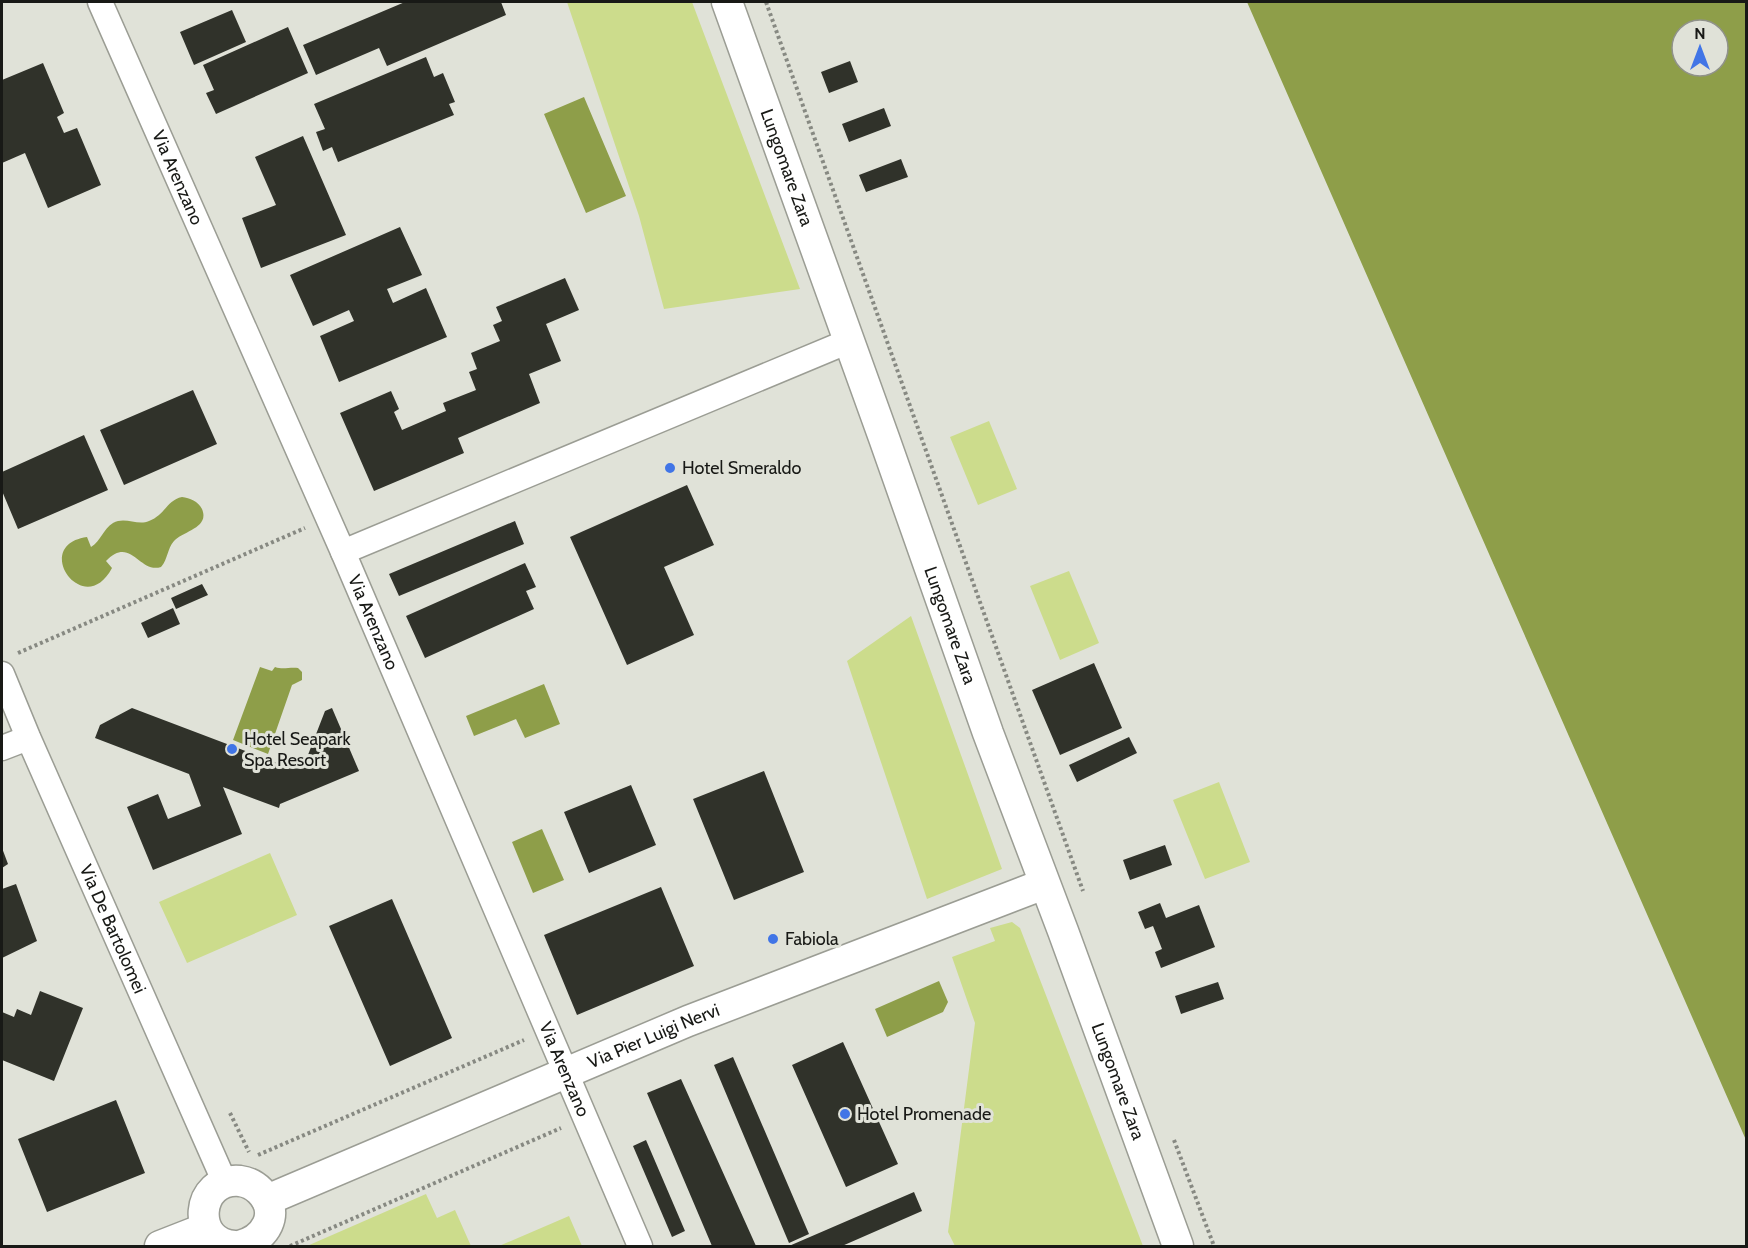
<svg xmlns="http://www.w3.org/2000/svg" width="1748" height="1248" viewBox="0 0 1748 1248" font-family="Cabin,sans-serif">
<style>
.green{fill:#ccdc8c}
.water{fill:#8e9e49;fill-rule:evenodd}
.building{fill:#30322a}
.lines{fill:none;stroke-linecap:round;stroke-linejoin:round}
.minor-casing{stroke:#9b9d94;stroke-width:27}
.tertiary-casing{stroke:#9b9d94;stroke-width:33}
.path{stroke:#878982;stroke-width:4;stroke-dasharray:3 3;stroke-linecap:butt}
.minor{stroke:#fff;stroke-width:24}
.tertiary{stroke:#fff;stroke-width:30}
.poi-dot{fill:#4175e6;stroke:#e0e2d8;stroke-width:2}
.labels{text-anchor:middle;stroke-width:6;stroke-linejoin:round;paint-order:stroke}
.street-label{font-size:18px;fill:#181916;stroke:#e0e2d8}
.poi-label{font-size:18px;fill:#181916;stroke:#e0e2d8;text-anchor:start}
</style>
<rect width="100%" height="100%" fill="#e0e2d8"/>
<!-- green -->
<path class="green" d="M 567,2 L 692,2 L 800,289 L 664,309 L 639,216 Z
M 989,421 L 1017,489 L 978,505 L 950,437 Z
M 1069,571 L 1099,643 L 1060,660 L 1030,586 Z
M 911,616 L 1002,869 L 927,899 L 847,661 Z
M 1219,782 L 1250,862 L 1205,879 L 1173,800 Z
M 270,853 L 297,915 L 187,963 L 159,902 Z
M 1012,922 L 1020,928 L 1143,1246 L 955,1246 L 948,1232 L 975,1023 L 952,957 L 995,941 L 990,928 Z
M 426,1194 L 437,1218 L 455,1210 L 471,1246 L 307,1246 Z
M 569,1216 L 582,1246 L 499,1246 Z"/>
<!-- water -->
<path class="water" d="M 1247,2 L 1746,2 L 1746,1140 ZM 1682,30 L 1718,30 L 1718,66 L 1682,66 Z
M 584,97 L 626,196 L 586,213 L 544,114 Z
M 182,497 C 190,498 198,501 202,509 C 210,528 183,531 174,541 C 167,549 168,559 161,567 C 139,574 131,535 106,561 L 112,568 C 84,621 30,545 87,537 L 91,547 C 101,541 103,529 113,523 C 125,516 137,526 149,521 C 165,515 167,500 182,497 Z
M 260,667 L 272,671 L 275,667 C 283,670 289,667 298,668 L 302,672 L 302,680 L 292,685 L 268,754 L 233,740 Z
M 544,684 L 560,724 L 525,738 L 516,719 L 474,736 L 466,716 Z
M 542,829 L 564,880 L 533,893 L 512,842 Z
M 939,981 L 948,1002 L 943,1012 L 887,1037 L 875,1009 Z"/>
<!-- building -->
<path class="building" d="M 405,2 L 501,2 L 506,15 L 387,66 L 379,48 L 316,75 L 303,45 Z
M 232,10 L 246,42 L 194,65 L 180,32 Z
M 288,27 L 308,73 L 216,114 L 206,93 L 214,90 L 203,65 Z
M 426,57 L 434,77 L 443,73 L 455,102 L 449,104 L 454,115 L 338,162 L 332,147 L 323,151 L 316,132 L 325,129 L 314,104 Z
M 850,61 L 858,82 L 829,93 L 821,72 Z
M 43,63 L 64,113 L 57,117 L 64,133 L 77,128 L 101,185 L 48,208 L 25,153 L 2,163 L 2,80 Z
M 884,108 L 891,126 L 849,142 L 842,124 Z
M 303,136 L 346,235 L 261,268 L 242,218 L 276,205 L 255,157 Z
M 901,159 L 908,177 L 866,192 L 859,175 Z
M 400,227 L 422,275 L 387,289 L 393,303 L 426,288 L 447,337 L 339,382 L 320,336 L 354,321 L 349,310 L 313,326 L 290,275 Z
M 565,278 L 579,310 L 546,324 L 561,361 L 529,374 L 540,403 L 458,438 L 464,453 L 374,491 L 340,413 L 391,391 L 399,409 L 394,412 L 402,430 L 446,411 L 443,403 L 476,390 L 469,372 L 477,369 L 471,353 L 500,341 L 493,325 L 502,321 L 496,307 Z
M 193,390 L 217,444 L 124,485 L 100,430 Z
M 84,435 L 108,490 L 18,529 L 2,491 L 2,472 Z
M 687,485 L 714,545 L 664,567 L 694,635 L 627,665 L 570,537 Z
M 515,521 L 524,544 L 399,596 L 389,574 Z
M 525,563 L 536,587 L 526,591 L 534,609 L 425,658 L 406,616 Z
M 202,584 L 208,595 L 176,609 L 171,598 Z
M 173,608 L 180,624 L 148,638 L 141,623 Z
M 1094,663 L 1122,728 L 1060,755 L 1032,690 Z
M 132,708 L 288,767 L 306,760 L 325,711 L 332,708 L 359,771 L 280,804 L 279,808 L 223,787 L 242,834 L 153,870 L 127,807 L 158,794 L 168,819 L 201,806 L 189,774 L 95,738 L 100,725 Z
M 1129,737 L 1137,753 L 1077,782 L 1069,765 Z
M 764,771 L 804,872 L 734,900 L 693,799 Z
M 631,785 L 656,845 L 589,873 L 564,812 Z
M 1165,845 L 1172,865 L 1130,880 L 1123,860 Z
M 2,848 L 8,864 L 2,868 Z
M 16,884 L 37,941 L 2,958 L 2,889 Z
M 661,887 L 694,966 L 577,1015 L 544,935 Z
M 392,899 L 452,1038 L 390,1066 L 329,926 Z
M 1160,903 L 1166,918 L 1199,905 L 1215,947 L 1161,968 L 1155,952 L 1162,949 L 1153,926 L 1145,929 L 1138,912 Z
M 1218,982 L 1224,999 L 1181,1014 L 1175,996 Z
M 40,991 L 83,1008 L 54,1081 L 2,1060 L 2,1012 L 14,1017 L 17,1009 L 31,1015 Z
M 843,1042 L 898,1164 L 846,1187 L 792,1065 Z
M 733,1057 L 809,1234 L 789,1243 L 714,1065 Z
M 681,1079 L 756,1246 L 712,1246 L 647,1093 Z
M 116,1100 L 145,1173 L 47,1212 L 18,1139 Z
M 646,1140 L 685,1231 L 672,1237 L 633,1146 Z
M 914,1192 L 922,1211 L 842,1246 L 789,1246 Z"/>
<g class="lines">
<!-- minor casing -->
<g class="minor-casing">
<g id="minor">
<path id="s1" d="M 100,2 L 343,552 L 640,1246"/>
<path d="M 343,552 L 849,341"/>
<path id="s2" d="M 2,674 L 28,737 L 225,1183"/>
<path d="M 2,748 L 28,738"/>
</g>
</g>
<!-- tertiary casing -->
<g class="tertiary-casing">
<g id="tertiary">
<path id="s3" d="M 727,2 L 884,438 L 988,733 L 1063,931 L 1178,1246"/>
<path id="s4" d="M 267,1200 L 688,1021 L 1044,884"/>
<path d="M 160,1246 L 206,1228"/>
<path d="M 235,1246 C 190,1244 195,1177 240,1181 C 248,1182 255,1186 260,1191 C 282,1213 265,1240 239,1246"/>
</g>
</g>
<!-- path -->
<path class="path" d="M 766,2 L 1083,891
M 18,653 L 305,528
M 230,1113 L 249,1152
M 1174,1140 L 1214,1246
M 258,1155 L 524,1040
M 290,1246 L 561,1128"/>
<!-- minor -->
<use href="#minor" class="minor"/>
<!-- tertiary -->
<use href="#tertiary" class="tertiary"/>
</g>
<!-- markers -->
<g class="poi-dot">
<circle cx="670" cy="468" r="6"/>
<circle cx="232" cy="749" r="6"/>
<circle cx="773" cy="939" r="6"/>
<circle cx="845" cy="1114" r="6"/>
</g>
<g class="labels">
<!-- street labels -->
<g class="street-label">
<text dy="6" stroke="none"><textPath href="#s3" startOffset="176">Lungomare Zara</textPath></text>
<text dy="6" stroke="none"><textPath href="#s1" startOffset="192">Via Arenzano</textPath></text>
<text dy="6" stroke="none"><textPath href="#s1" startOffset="678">Via Arenzano</textPath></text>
<text dy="6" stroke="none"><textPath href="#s3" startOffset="662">Lungomare Zara</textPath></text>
<text dy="6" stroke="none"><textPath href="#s2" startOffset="278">Via De Bartolomei</textPath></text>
<text dy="6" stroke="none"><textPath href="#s4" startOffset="420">Via Pier Luigi Nervi</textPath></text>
<text dy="6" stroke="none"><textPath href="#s1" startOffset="1164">Via Arenzano</textPath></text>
<text dy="6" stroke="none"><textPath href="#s3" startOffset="1148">Lungomare Zara</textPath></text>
</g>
<!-- poi labels -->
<g class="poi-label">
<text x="682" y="474">Hotel Smeraldo</text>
<text x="244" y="745">Hotel Seapark<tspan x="244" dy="21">Spa Resort</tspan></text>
<text x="785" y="945">Fabiola</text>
<text x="857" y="1120">Hotel Promenade</text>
</g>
</g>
<!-- border -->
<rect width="1748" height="1248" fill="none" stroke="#181916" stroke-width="6"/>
<!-- north arrow -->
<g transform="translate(1700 48)"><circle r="28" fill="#e0e2d8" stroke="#90928a" stroke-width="1.5"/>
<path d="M0-4.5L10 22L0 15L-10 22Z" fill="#4175e6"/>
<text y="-9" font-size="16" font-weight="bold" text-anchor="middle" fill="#181916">N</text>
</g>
</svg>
